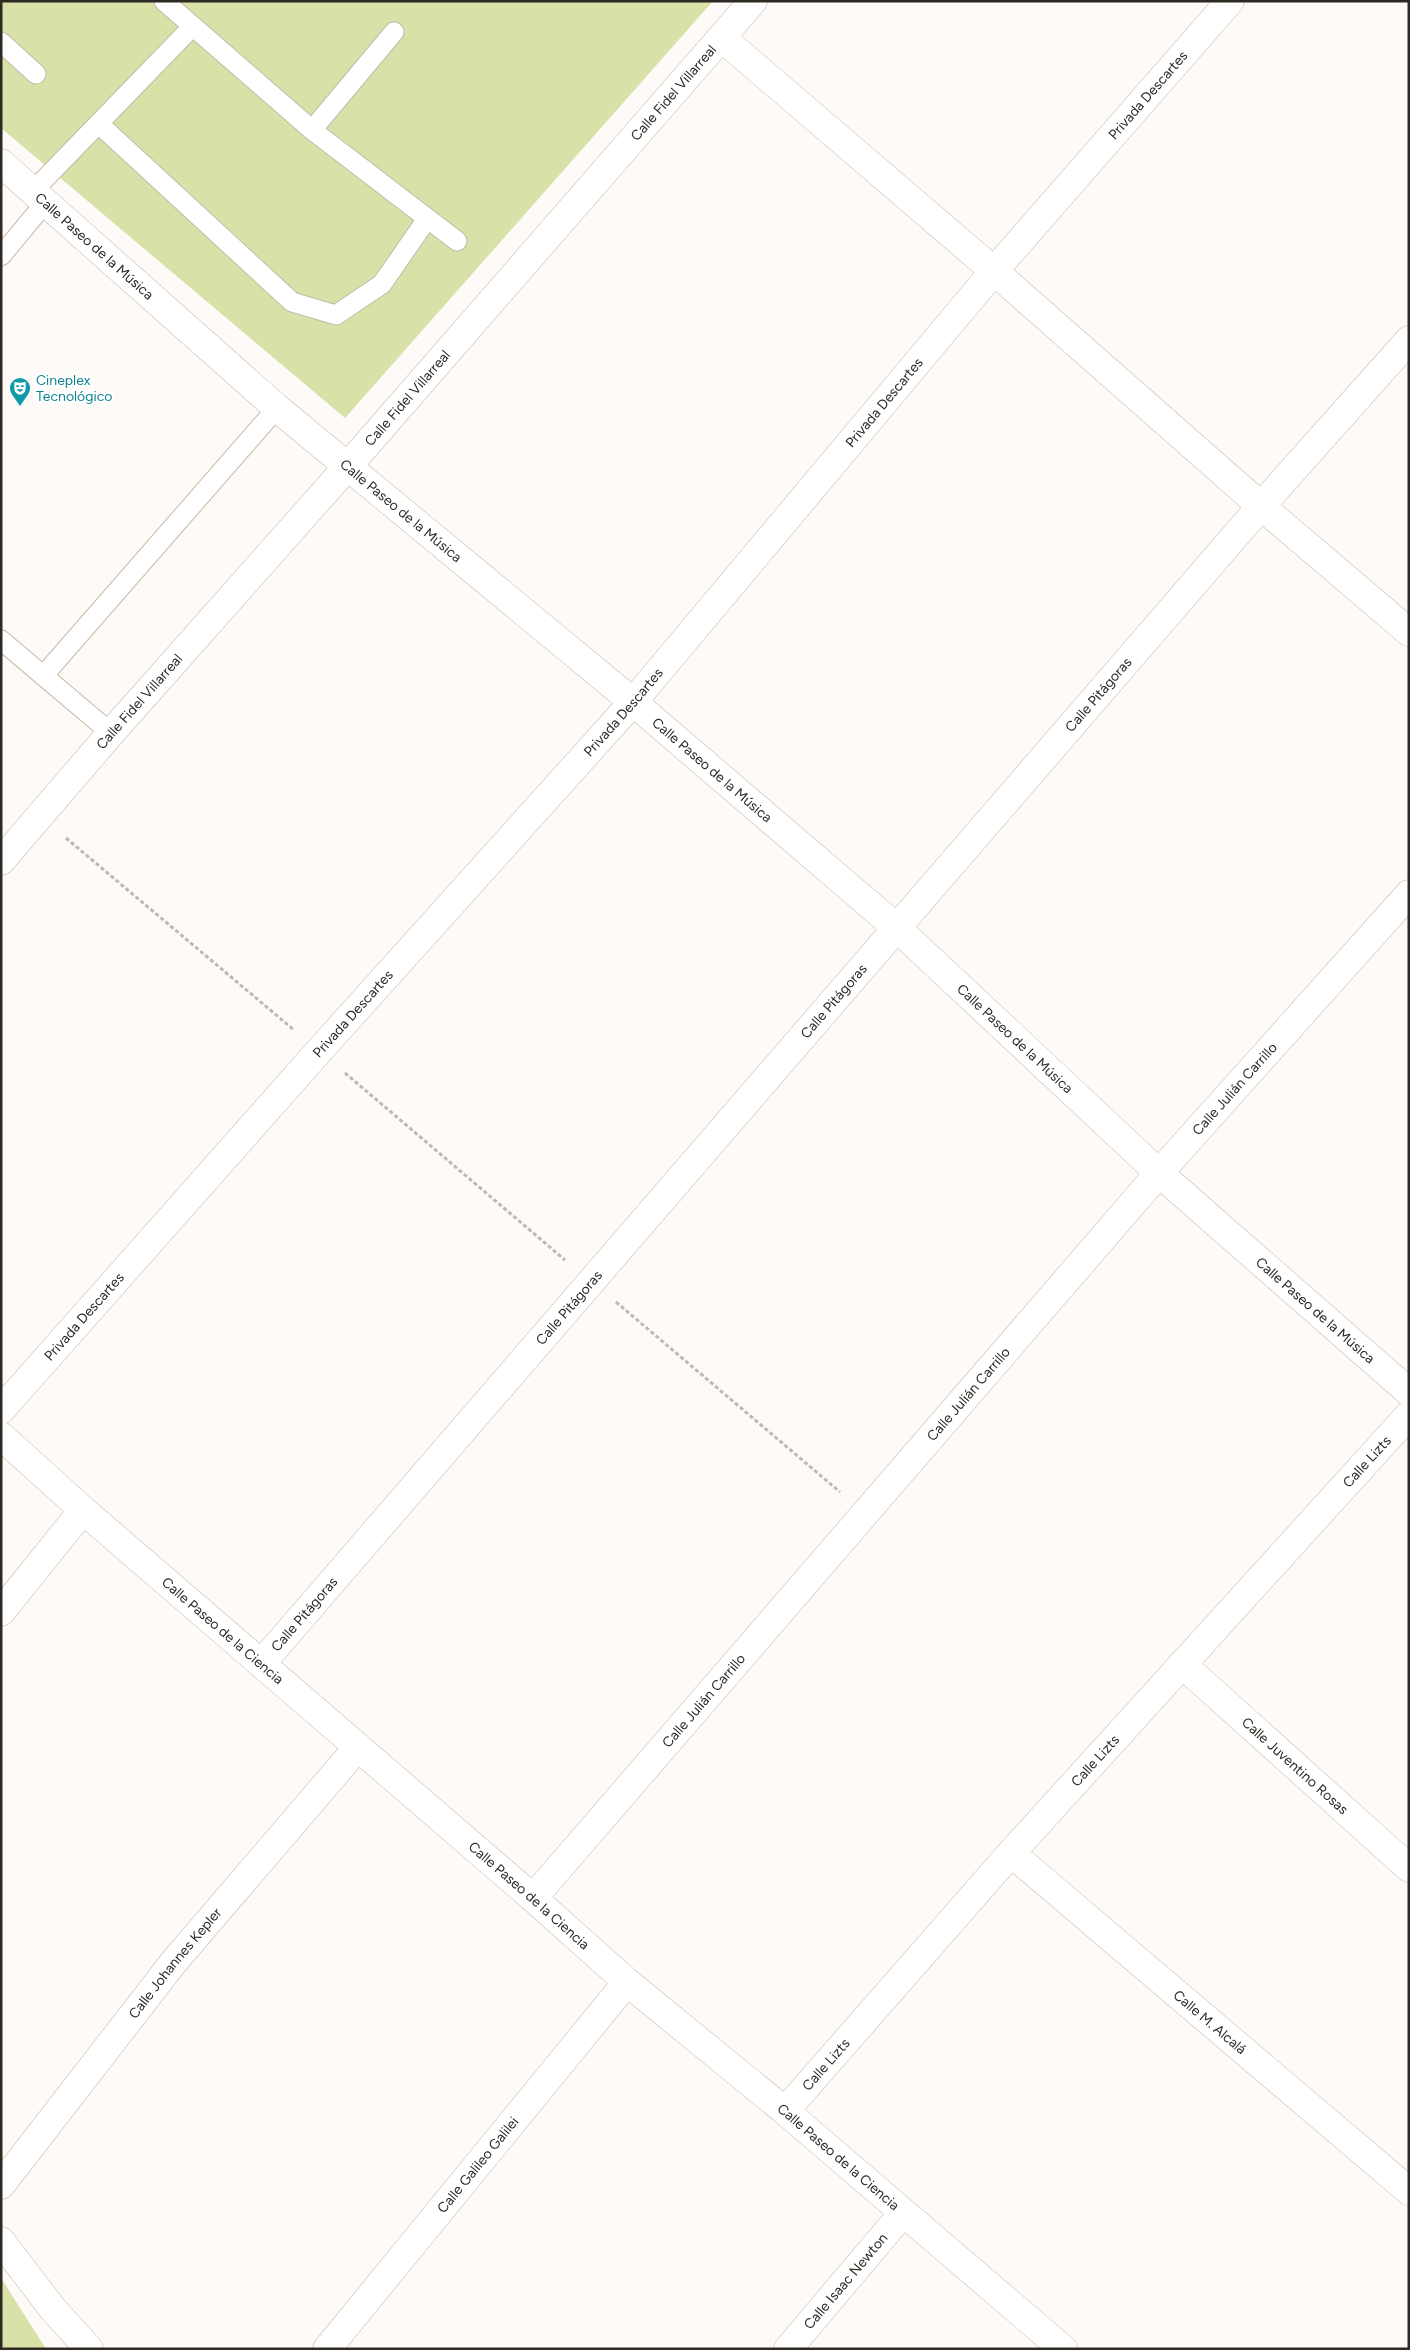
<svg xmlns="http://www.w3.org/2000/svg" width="1410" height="2350" viewBox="0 0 1410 2350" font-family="Figtree,sans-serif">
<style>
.green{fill:#d8e1a8}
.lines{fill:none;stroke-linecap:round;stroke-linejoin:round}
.service-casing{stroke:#c7b9aa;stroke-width:21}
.minor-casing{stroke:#c7b9aa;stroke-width:29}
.tertiary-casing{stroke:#c7b9aa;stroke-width:29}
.path{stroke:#bdb9b5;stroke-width:3;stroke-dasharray:4 2.5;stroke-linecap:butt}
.service{stroke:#fff;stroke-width:19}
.minor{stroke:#fff;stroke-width:28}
.tertiary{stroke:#fff;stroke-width:28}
.labels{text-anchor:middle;stroke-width:5;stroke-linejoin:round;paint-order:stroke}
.street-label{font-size:14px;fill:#2e2923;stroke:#fff}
.culture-label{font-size:14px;fill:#0d838f;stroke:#fff;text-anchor:start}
</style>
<rect width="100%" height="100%" fill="#fdfaf7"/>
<!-- green -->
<path class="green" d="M 1,1 L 713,1 L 345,418 L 1,128 Z
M 1,2278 L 46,2349 L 1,2349 Z"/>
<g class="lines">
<!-- service casing -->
<g class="service-casing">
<path id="service" d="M 164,1 L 312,130 L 457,241
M 1,42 L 36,74
M 99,124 L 292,302 L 336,315 L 382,284 L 427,219
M 312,130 L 394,32
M 33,191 L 193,26
M 1,256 L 45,203
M 1,640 L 111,733
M 43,676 L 277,408"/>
</g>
<!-- minor casing -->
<g class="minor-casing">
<g id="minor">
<path d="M 722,38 L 994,271 L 1261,506 L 1409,632"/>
<path id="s1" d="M 1,163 L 277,408 L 633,702 L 897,928 L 1159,1173 L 1409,1392"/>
<path id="s2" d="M 1,861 L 111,733 L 348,466 L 753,1"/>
<path id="s3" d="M 1,1410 L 319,1051 L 633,702 L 994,271 L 1230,1"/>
<path id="s4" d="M 1,1436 L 83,1510 L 533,1898 L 627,1982 L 785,2111 L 1063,2349"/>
<path d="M 1,1612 L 83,1510"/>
<path id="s5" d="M 261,1664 L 1261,506 L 1409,340"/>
<path id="s6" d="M 1182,1664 L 1409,1868"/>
<path id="s7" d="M 1011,1853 L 1409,2191"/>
<path id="s8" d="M 533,1898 L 1159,1173 L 1409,894"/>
<path id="s9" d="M 785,2111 L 1011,1853 L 1409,1415"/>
<path id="s10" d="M 1,2185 L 173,1963 L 358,1747"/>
<path id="s11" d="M 327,2349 L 627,1982"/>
<path id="s12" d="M 788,2349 L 903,2213"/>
</g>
</g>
<!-- tertiary casing -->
<g class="tertiary-casing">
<path id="tertiary" d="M 1,2241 L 52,2308 L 89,2349"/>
</g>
<!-- path -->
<path class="path" d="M 66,838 L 294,1030
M 345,1073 L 565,1260
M 616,1302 L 840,1492"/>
<!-- service -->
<use href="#service" class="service"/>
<!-- minor -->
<use href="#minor" class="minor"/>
<!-- tertiary -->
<use href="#tertiary" class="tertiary"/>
</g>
<!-- icons -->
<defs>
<g id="theatre-pin" transform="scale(1.125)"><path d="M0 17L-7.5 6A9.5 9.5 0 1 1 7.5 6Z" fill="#0f9aa8" stroke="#fff"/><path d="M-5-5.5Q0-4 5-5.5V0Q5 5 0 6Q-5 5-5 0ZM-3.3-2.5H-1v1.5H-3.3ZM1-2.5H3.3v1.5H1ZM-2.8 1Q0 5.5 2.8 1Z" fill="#fff"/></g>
</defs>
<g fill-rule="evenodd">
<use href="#theatre-pin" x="20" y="388"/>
</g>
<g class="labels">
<!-- street labels -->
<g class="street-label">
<text dy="5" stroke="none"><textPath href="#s2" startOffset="1021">Calle Fidel Villarreal</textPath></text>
<text dy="5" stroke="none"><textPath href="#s3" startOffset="1745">Privada Descartes</textPath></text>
<text dy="5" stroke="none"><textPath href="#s1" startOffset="125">Calle Paseo de la Música</textPath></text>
<text dy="5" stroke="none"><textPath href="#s2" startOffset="616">Calle Fidel Villarreal</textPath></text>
<text dy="5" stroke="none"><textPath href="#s3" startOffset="1340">Privada Descartes</textPath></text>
<text dy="5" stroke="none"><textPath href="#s1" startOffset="530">Calle Paseo de la Música</textPath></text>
<text dy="5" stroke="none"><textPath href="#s5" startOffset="1281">Calle Pitágoras</textPath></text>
<text dy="5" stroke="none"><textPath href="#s2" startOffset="211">Calle Fidel Villarreal</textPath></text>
<text dy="5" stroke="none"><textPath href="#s3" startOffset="935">Privada Descartes</textPath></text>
<text dy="5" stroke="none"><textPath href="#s1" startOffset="935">Calle Paseo de la Música</textPath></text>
<text dy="5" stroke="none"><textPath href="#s5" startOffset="876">Calle Pitágoras</textPath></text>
<text dy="5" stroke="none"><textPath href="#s3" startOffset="530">Privada Descartes</textPath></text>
<text dy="5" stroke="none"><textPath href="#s1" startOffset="1340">Calle Paseo de la Música</textPath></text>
<text dy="5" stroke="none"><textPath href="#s8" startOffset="1071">Calle Julián Carrillo</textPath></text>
<text dy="5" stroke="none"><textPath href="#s5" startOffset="471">Calle Pitágoras</textPath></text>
<text dy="5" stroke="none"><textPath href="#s1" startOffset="1745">Calle Paseo de la Música</textPath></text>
<text dy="5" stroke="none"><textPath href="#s3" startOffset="125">Privada Descartes</textPath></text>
<text dy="5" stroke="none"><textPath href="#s8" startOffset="666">Calle Julián Carrillo</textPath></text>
<text dy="5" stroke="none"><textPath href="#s9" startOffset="872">Calle Lizts</textPath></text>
<text dy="5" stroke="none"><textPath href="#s5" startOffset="66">Calle Pitágoras</textPath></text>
<text dy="5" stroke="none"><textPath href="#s4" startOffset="295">Calle Paseo de la Ciencia</textPath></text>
<text dy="5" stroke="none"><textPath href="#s8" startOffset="261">Calle Julián Carrillo</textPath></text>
<text dy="5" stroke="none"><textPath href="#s9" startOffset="468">Calle Lizts</textPath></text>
<text dy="5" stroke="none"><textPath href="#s6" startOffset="152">Calle Juventino Rosas</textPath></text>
<text dy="5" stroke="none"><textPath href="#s4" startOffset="700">Calle Paseo de la Ciencia</textPath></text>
<text dy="5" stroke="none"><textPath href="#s10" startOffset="282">Calle Johannes Kepler</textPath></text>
<text dy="5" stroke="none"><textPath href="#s7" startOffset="261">Calle M. Alcalá</textPath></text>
<text dy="5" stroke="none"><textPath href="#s9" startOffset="62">Calle Lizts</textPath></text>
<text dy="5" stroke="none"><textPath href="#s4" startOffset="1105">Calle Paseo de la Ciencia</textPath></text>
<text dy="5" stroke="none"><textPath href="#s11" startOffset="238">Calle Galileo Galilei</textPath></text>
<text dy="5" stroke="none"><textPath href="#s12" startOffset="89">Calle Isaac Newton</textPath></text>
</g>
<!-- culture labels -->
<g class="culture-label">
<text x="36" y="385">Cineplex<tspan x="36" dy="16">Tecnológico</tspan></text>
</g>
</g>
<!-- border -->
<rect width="1410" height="2350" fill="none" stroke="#2e2923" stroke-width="5"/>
</svg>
